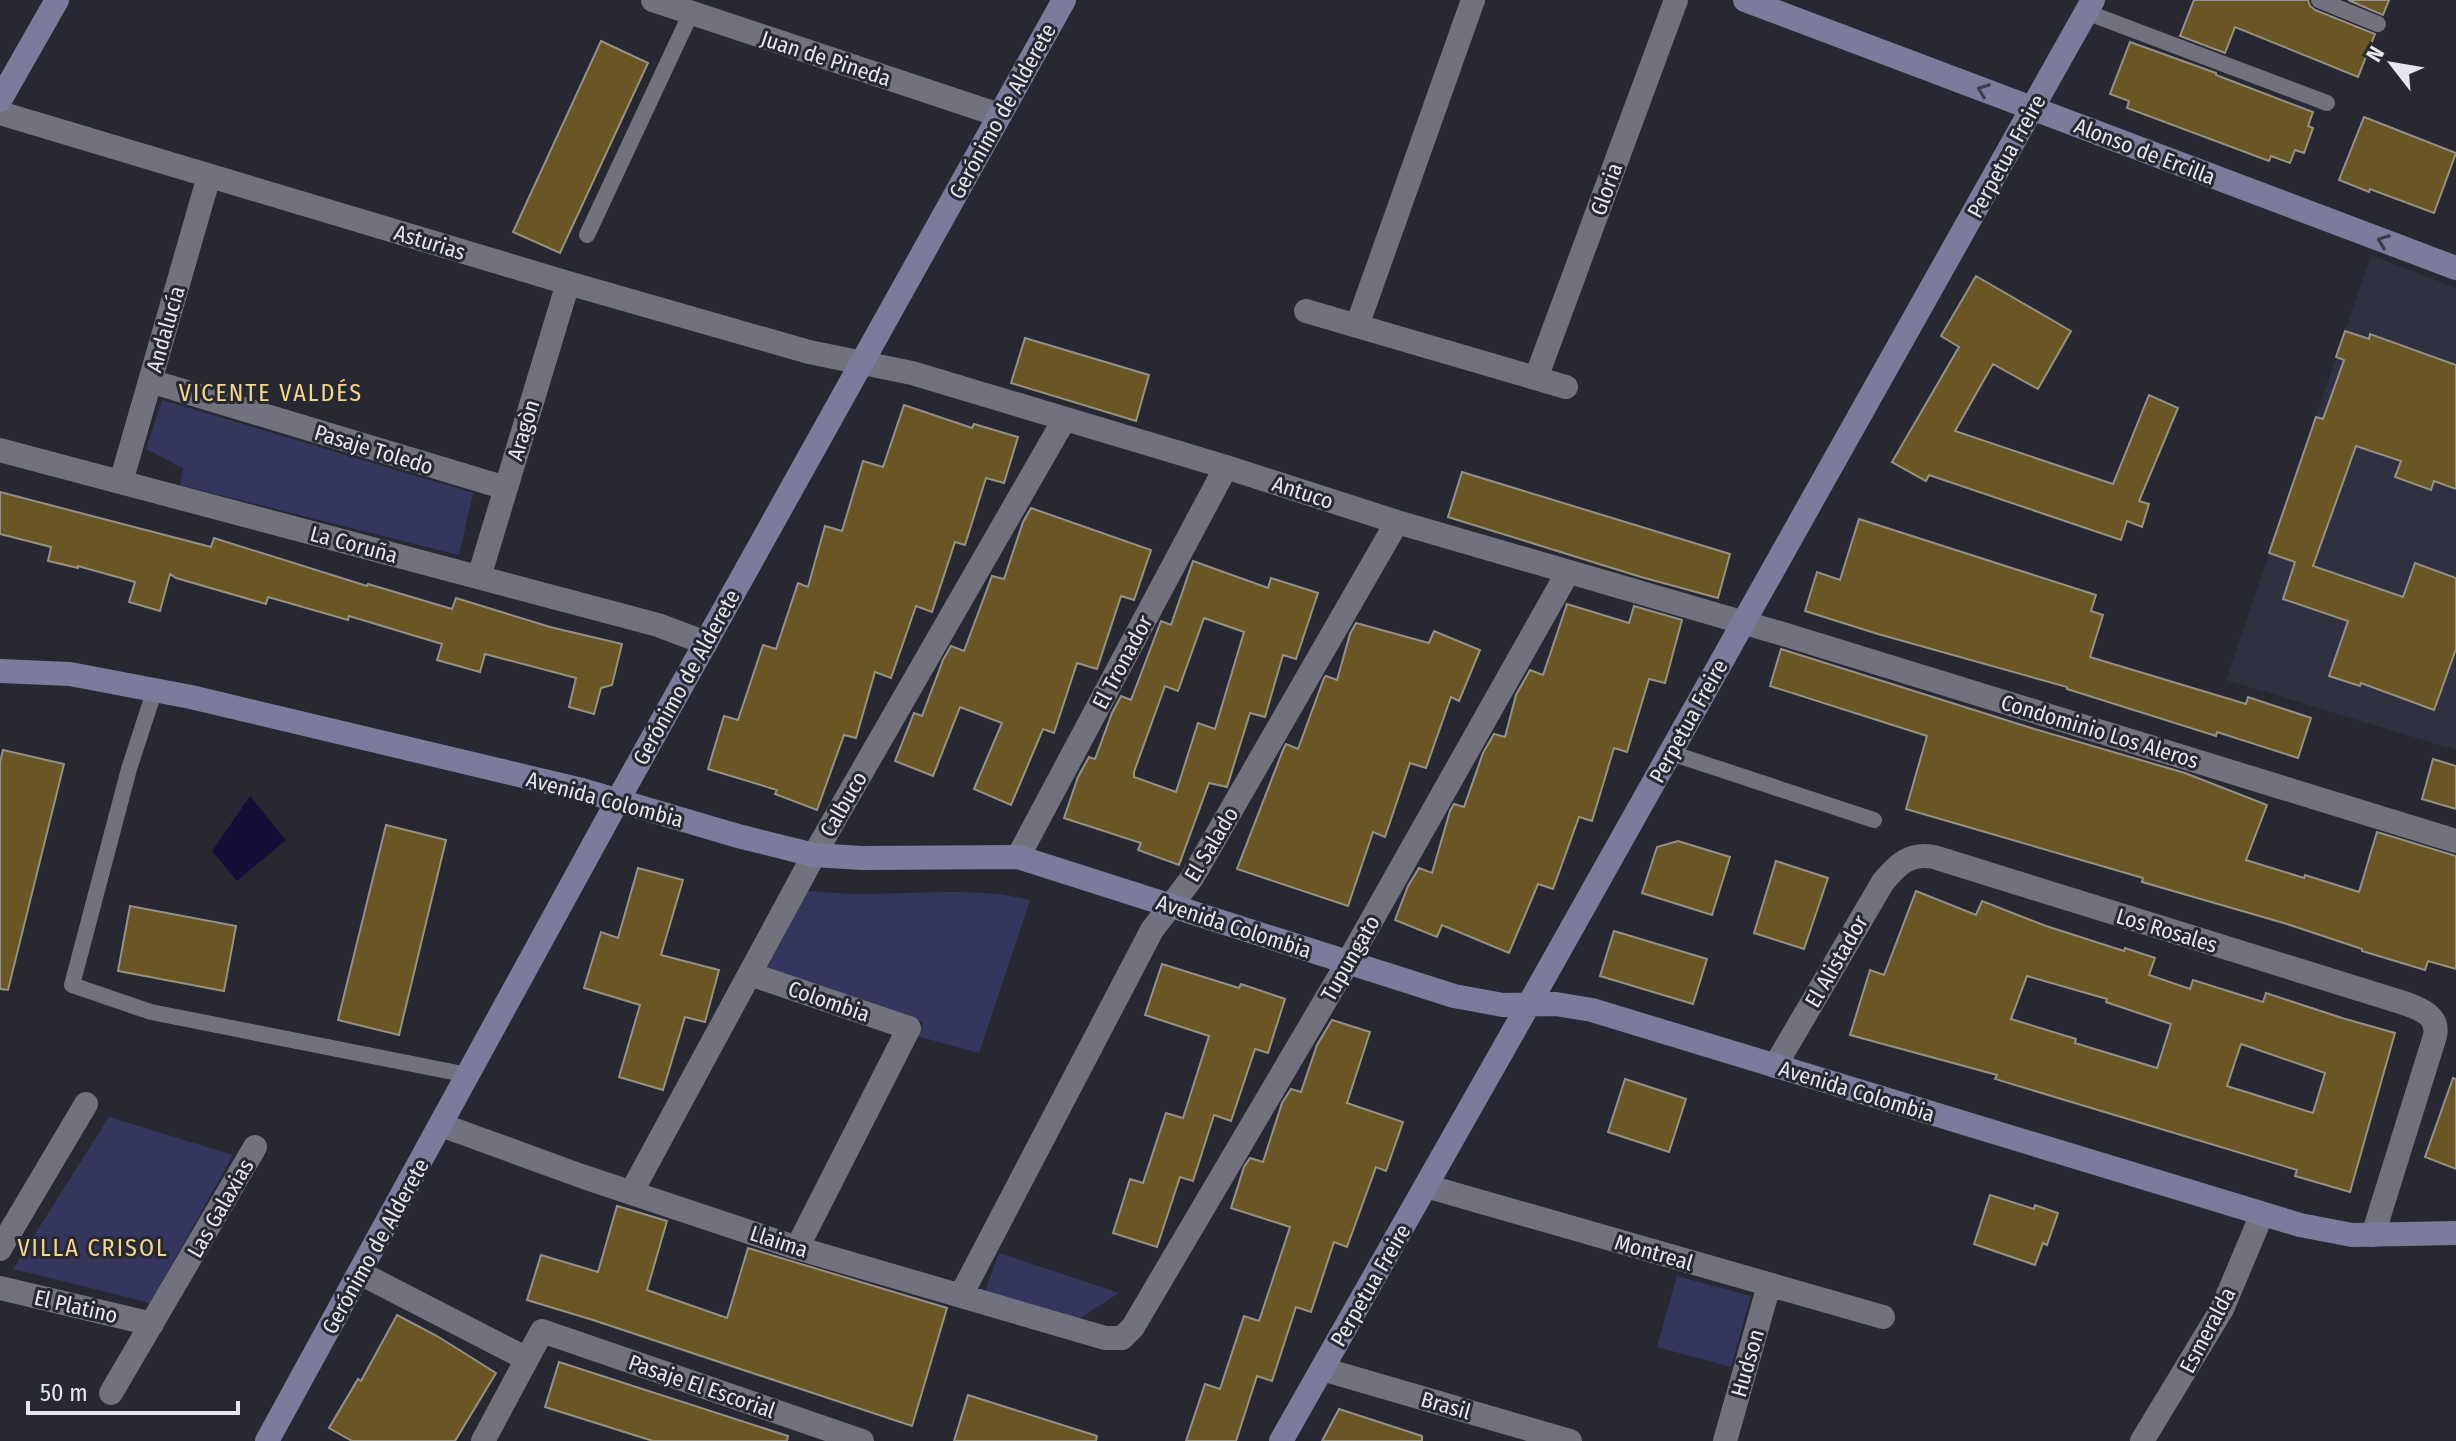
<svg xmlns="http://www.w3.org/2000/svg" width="2456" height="1441" viewBox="0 0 2456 1441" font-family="'Fira Sans Condensed',sans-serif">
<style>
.built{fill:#2f3040}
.green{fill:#35365e}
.water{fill:#130f36}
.building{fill:#695624;stroke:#969185;stroke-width:2;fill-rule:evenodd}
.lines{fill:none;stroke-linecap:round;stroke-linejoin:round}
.lane{stroke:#71727e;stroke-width:16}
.street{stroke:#71727e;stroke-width:24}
.secondary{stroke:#7b7c9c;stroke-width:24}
.oneway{stroke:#3c3d4c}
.labels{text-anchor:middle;stroke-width:6;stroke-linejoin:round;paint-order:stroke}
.street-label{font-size:22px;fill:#e6e6ed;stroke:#272832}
.neighbourhood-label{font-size:24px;letter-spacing:2px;fill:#f5d78c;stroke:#272832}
</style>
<rect width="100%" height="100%" fill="#272832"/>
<!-- built -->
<path class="built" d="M 2371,255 L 2456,288 L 2456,750 L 2226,680 Z"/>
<!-- green -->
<path class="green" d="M 162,400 L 473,493 L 459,555 L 180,485 L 183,468 L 146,449 Z
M 808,891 C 827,892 845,894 864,894 C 920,894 975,887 1030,900 L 979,1053 L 917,1036 L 923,1022 L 766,970 Z
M 109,1117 L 233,1155 L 150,1303 L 13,1269 Z
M 999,1253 L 1119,1293 L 1076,1321 L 984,1294 Z
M 1677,1276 L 1751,1296 L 1731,1367 L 1657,1347 Z"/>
<!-- water -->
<path class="water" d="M 250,796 L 286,840 L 237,881 L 212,851 Z"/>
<!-- building -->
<path class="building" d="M 2194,0 L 2308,0 L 2310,6 L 2315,10 L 2375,34 L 2358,77 L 2235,27 L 2225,53 L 2180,36 Z
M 2348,0 L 2389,0 L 2383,15 Z
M 601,41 L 648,63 L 560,253 L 513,232 Z
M 2130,42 L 2216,73 L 2216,75 L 2313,112 L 2308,126 L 2313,128 L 2304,153 L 2295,150 L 2290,163 L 2271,156 L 2269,161 L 2127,108 L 2129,101 L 2110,94 Z
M 2364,117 L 2456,153 L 2434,213 L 2370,189 L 2369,192 L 2339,180 Z
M 1976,276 L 2071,331 L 2038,389 L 1993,364 L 1955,431 L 2113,484 L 2149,395 L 2178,408 L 2139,501 L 2149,504 L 2142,527 L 2127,521 L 2121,540 L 1929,475 L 1926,481 L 1892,462 L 1959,347 L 1941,336 Z
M 2345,331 L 2369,339 L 2370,334 L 2456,365 L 2456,489 L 2434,481 L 2431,490 L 2395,477 L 2401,461 L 2356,446 L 2313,566 L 2403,597 L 2415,563 L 2456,578 L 2456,649 L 2434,710 L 2361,683 L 2360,686 L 2329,676 L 2348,621 L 2283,599 L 2295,562 L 2269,553 L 2316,417 L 2323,419 L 2344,360 L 2336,357 Z
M 1025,338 L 1149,375 L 1136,421 L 1011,383 Z
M 904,405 L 972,428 L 974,424 L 1018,437 L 1004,483 L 986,478 L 965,545 L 955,542 L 932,612 L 916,606 L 891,678 L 875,672 L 856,738 L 844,735 L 817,810 L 775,794 L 777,790 L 708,769 L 724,716 L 738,720 L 763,645 L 776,649 L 798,583 L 808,587 L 825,526 L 842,531 L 863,461 L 883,467 Z
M 1462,472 L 1730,554 L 1718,598 L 1641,577 L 1448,517 Z
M 0,492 L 211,547 L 214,538 L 367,586 L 368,584 L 452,609 L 456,598 L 550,627 L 622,644 L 612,685 L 601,688 L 594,714 L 569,707 L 576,678 L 485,654 L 480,672 L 437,660 L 442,644 L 349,616 L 348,620 L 268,597 L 266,604 L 176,578 L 170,574 L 160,611 L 129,602 L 135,582 L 78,566 L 78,568 L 48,561 L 51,547 L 0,534 Z
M 1031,508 L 1151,550 L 1134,600 L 1121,596 L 1097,669 L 1077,663 L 1054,733 L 1043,729 L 1011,805 L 974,789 L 1002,723 L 960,707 L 933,776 L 895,761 L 914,713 L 922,716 L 943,660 L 951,646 L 964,651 L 992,576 L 1004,579 L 1023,522 Z
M 1859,519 L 2096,595 L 2091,611 L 2103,615 L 2090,657 L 2246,704 L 2248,697 L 2311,718 L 2298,758 L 2217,732 L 2216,736 L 2067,689 L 2067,687 L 1878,634 L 1805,611 L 1817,572 L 1840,580 Z
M 1193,561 L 1268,588 L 1271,578 L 1318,593 L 1296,659 L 1283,655 L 1265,717 L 1250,713 L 1227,787 L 1209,783 L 1179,865 L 1138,850 L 1141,843 L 1064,818 L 1078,777 L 1089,757 L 1095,759 L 1112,713 L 1121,696 L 1131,700 L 1161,621 L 1171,625 ZM 1204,618 L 1244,632 L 1215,729 L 1198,723 L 1176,792 L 1134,777 L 1134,772 L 1165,686 L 1178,691 Z
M 1567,604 L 1629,623 L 1634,606 L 1682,620 L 1665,683 L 1649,679 L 1627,752 L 1614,748 L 1592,821 L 1579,817 L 1553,889 L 1538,884 L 1509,953 L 1442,925 L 1437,937 L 1395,920 L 1408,886 L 1419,868 L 1432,873 L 1450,811 L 1454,804 L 1464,807 L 1483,753 L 1494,734 L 1505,737 L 1516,695 L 1530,670 L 1543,675 Z
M 1356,623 L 1429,643 L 1434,631 L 1480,650 L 1459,701 L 1451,697 L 1426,768 L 1410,763 L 1385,837 L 1373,832 L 1348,906 L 1237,869 L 1283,750 L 1286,744 L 1298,749 L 1324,678 L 1326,676 L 1337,680 L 1350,634 Z
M 1781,649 L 2028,727 L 2185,773 L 2267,805 L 2246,860 L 2304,878 L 2305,875 L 2359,892 L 2377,832 L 2456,856 L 2456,969 L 2428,961 L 2425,970 L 2362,951 L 2362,949 L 2287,924 L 2142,882 L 2143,878 L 1906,809 L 1927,736 L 1770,686 Z
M 3,750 L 64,764 L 8,990 L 0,989 L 0,762 Z
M 2433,759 L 2456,766 L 2456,809 L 2422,799 Z
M 386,825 L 446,840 L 399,1035 L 338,1020 Z
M 1678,841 L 1730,857 L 1712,915 L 1642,893 L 1657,847 Z
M 1776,861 L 1828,878 L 1804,949 L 1754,933 Z
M 638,868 L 683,880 L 661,955 L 719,970 L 705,1022 L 685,1017 L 663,1090 L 619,1077 L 640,1005 L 584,988 L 601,932 L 618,938 Z
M 1916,891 L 1976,915 L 1982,901 L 2046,926 L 2124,951 L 2125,948 L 2155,958 L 2149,975 L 2190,989 L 2193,980 L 2263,1002 L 2266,993 L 2342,1018 L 2395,1033 L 2350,1192 L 2295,1176 L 2297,1170 L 1995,1079 L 1997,1075 L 1850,1035 L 1870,970 L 1884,975 ZM 2027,976 L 2107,999 L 2106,1002 L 2171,1024 L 2157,1068 L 2075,1043 L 2076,1039 L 2011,1019 ZM 2241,1044 L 2325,1073 L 2313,1113 L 2227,1086 Z
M 130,906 L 236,926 L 224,991 L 118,971 Z
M 1614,931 L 1707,959 L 1693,1004 L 1600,976 Z
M 1162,964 L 1239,988 L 1241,984 L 1285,999 L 1268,1053 L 1255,1049 L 1231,1121 L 1214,1115 L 1193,1181 L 1180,1177 L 1157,1247 L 1113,1233 L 1130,1179 L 1143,1183 L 1166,1113 L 1183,1118 L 1209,1036 L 1145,1015 Z
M 1332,1020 L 1370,1032 L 1347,1103 L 1403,1122 L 1386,1171 L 1376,1167 L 1347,1247 L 1334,1242 L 1311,1312 L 1296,1307 L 1272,1381 L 1257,1376 L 1236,1441 L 1186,1441 L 1205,1384 L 1220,1389 L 1244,1316 L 1259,1321 L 1290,1227 L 1231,1208 L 1244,1167 L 1250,1158 L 1263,1162 L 1282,1103 L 1291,1089 L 1301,1092 L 1317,1045 Z
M 2453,1078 L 2456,1079 L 2456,1169 L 2425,1157 Z
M 1625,1079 L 1686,1099 L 1669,1152 L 1608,1132 Z
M 1990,1195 L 2034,1209 L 2035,1205 L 2058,1213 L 2047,1245 L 2043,1243 L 2035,1265 L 1974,1244 Z
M 617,1206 L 667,1221 L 647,1290 L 727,1318 L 748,1248 L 947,1308 L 912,1426 L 593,1320 L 527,1300 L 541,1255 L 598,1272 Z
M 397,1315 L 437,1336 L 496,1373 L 455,1441 L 352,1441 L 329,1428 L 358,1379 L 361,1381 Z
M 559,1362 L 788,1436 L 787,1441 L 653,1441 L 545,1407 Z
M 968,1395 L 1097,1436 L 1096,1441 L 954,1441 Z
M 1339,1409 L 1422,1436 L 1422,1441 L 1322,1441 Z"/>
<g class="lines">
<!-- lane -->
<path class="lane" d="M 2319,0 L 2378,24
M 2086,12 L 2327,103
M 587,235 L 691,13
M 155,689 L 129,769 L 72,985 L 151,1012 L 468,1075
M 1671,753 L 1874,820"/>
<!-- street -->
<path class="street" d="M 653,0 L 999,115
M 0,113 L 568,283 L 809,352 L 912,373 L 1226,467 L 1397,522 L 1783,634 L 2456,841
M 1306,311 L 1566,387
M 1357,326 L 1473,0
M 1536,378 L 1676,0
M 150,381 L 506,488
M 0,450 L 658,625 L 706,643
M 121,482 L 209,176
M 479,577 L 568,283
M 1018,857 L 1226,467
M 750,974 L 909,1028 L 797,1248
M 1775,1066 L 1883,882 C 1897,865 1910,852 1934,857 L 2407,1004 C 2423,1010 2439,1017 2435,1036 L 2373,1235
M 441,1125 L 584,1177 L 797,1248 L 1105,1338 L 1122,1338 L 1133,1327 L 1348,962 L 1568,572
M 1426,1186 L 1883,1317
M 631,1193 L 814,855 L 1064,420
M 0,1249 L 86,1104
M 360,1273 L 527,1359
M 0,1288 L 152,1324
M 961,1295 L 1152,930 L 1192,878 L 1397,522
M 1322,1369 L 1570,1441
M 111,1393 L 255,1147
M 483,1441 L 542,1331 L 862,1441
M 1725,1441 L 1769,1285
M 2142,1441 L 2222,1309 L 2262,1214"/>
<!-- secondary -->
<path class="secondary" d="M 1745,0 L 2456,268
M 0,100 L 57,0
M 0,671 L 70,674 L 191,697 L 582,790 L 738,836 L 814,855 L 862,858 L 1018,857 L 1454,996 L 1503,1005 L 1556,1004 L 1592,1010 L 2300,1225 L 2352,1235 L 2456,1233
M 267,1441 L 618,800 L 1064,0
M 1281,1441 L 1546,974 L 2093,0"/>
</g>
<!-- one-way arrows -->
<defs><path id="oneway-chevron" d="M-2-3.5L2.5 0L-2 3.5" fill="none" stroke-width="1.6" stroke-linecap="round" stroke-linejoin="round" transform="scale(2)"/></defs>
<g class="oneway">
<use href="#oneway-chevron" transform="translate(1983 90) rotate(-159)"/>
<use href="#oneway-chevron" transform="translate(2383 241) rotate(-159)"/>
</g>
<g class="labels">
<!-- street labels -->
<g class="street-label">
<text transform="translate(826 58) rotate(18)" y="8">Juan de Pineda</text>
<text transform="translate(1002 111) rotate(-61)" y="8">Gerónimo de Alderete</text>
<text transform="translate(2145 151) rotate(21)" y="8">Alonso de Ercilla</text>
<text transform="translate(2006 156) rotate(-61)" y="8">Perpetua Freire</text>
<text transform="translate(1606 189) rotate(-70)" y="8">Gloria</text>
<text transform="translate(430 242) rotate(17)" y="8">Asturias</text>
<text transform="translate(165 329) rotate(-74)" y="8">Andalucía</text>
<text transform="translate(523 430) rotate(-73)" y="8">Aragòn</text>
<text transform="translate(374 449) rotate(17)" y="8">Pasaje Toledo</text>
<text transform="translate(1303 492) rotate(18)" y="8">Antuco</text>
<text transform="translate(354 544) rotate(15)" y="8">La Coruña</text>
<text transform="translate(1122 662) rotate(-62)" y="8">El Tronador</text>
<text transform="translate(686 677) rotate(-61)" y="8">Gerónimo de Alderete</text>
<text transform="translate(1688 721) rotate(-61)" y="8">Perpetua Freire</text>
<text transform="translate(2100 731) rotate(17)" y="8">Condominio Los Aleros</text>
<text transform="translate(605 799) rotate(15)" y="8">Avenida Colombia</text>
<text transform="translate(843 804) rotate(-60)" y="8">Calbuco</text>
<text transform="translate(1211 844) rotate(-59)" y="8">El Salado</text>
<text transform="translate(1234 926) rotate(18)" y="8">Avenida Colombia</text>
<text transform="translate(2167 930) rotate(17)" y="8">Los Rosales</text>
<text transform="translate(1350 958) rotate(-60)" y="8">Tupungato</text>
<text transform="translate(1836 961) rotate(-60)" y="8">El Alistador</text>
<text transform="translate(829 1001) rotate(19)" y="8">Colombia</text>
<text transform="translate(1857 1091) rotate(17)" y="8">Avenida Colombia</text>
<text transform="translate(220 1208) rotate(-60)" y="8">Las Galaxias</text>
<text transform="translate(779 1241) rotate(18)" y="8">Llaima</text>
<text transform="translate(375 1246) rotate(-61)" y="8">Gerónimo de Alderete</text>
<text transform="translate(1654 1252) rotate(16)" y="8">Montreal</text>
<text transform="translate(1370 1285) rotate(-60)" y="8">Perpetua Freire</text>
<text transform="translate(76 1306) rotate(13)" y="8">El Platino</text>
<text transform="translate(2207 1330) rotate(-62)" y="8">Esmeralda</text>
<text transform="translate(1747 1363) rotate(-74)" y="8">Hudson</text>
<text transform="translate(702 1386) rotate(19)" y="8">Pasaje El Escorial</text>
<text transform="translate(1446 1405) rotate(16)" y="8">Brasil</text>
</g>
<!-- neighbourhood labels -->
<g class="neighbourhood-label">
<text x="271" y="401">VICENTE VALDÉS</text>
<text x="93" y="1256">VILLA CRISOL</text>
</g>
</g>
<!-- north arrow -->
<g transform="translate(2392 64) rotate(301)" stroke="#272832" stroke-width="6" paint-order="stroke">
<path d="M0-6L14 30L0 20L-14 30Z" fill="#e6e6ed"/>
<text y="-12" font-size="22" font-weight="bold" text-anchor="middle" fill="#e6e6ed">N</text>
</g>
<!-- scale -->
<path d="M28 1401v12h210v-12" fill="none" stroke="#e6e6ed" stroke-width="4"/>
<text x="40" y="1401" font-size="24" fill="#e6e6ed" stroke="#272832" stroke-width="6" paint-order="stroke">50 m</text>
</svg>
